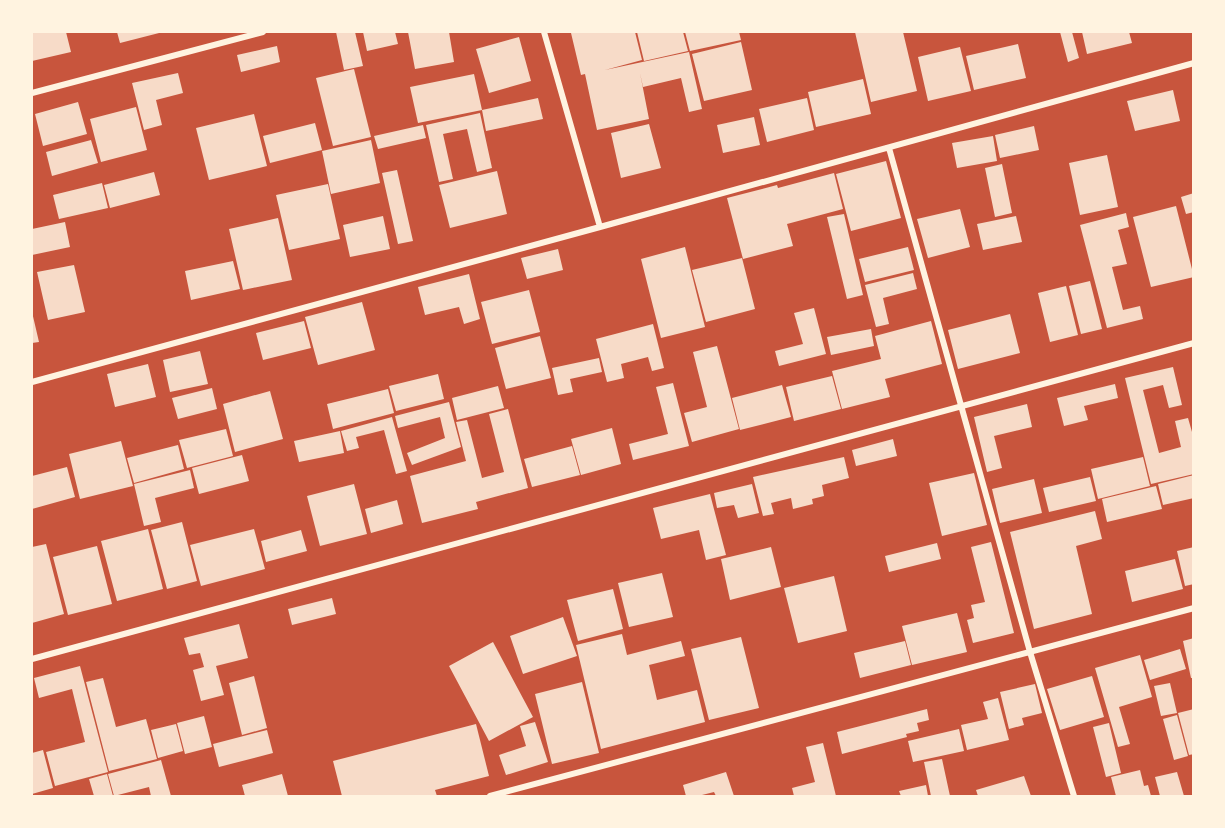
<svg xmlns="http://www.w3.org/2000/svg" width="1225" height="828" viewBox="0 0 1225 828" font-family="Barlow,sans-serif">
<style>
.building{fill:#f7dbc8}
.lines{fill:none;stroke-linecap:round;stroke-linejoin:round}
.minor{stroke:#fff3e0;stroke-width:6}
</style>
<rect width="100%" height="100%" fill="#c8553d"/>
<!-- building -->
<path class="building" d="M 32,32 L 66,32 L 71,52 L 32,61 Z
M 117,32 L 163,32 L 120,43 Z
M 336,32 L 355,32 L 363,66 L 344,70 Z
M 363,32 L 395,32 L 398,44 L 367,51 Z
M 408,32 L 449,32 L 454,62 L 415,69 Z
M 575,32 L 635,32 L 642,60 L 605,70 L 689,52 L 702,109 L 689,112 L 681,78 L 643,87 L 640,73 L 649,119 L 597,130 L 585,74 L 581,75 L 571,33 Z
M 637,32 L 683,32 L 688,51 L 644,61 Z
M 685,32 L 739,32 L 741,40 L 690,51 Z
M 855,32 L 903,32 L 917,91 L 871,102 Z
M 1060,32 L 1072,32 L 1079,58 L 1068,62 Z
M 1082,32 L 1129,32 L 1132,43 L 1087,54 Z
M 519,37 L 531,81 L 489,93 L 476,49 Z
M 741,42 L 752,90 L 704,101 L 692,54 Z
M 1018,44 L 1026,78 L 974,90 L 966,56 Z
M 277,46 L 280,62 L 241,72 L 237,55 Z
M 960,47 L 971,91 L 928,101 L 918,57 Z
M 354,69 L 371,137 L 333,146 L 316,78 Z
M 178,73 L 183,93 L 156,100 L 162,125 L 144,130 L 132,83 Z
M 474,74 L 482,110 L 418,123 L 410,87 Z
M 863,79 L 871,114 L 816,127 L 808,92 Z
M 1173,90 L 1180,121 L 1135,131 L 1127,101 Z
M 538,98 L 543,119 L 486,131 L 482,110 Z
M 807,98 L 814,130 L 767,142 L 759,109 Z
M 78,102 L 87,134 L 43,146 L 35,114 Z
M 136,107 L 147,150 L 101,162 L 90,119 Z
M 480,113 L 492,168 L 477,172 L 467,129 L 443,134 L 453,179 L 439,182 L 426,125 Z
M 254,114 L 267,166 L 209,180 L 196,128 Z
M 754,117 L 760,145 L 723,153 L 717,125 Z
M 315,123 L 322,150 L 270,163 L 263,136 Z
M 649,124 L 661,168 L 621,178 L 611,133 Z
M 423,125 L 426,138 L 378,149 L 374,136 Z
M 1034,126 L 1039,150 L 1000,158 L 995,135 Z
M 993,136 L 997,161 L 957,168 L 952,143 Z
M 91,140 L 98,163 L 52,176 L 46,152 Z
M 371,140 L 380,183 L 331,194 L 322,151 Z
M 1107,155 L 1118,207 L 1080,215 L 1069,163 Z
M 886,161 L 901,218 L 851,231 L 836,174 Z
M 1002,164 L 1012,213 L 995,217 L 985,168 Z
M 397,170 L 413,241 L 398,244 L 382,173 Z
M 497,171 L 507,214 L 450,228 L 439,185 Z
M 154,172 L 160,195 L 110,208 L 104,185 Z
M 834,173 L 843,209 L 787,224 L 793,246 L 743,259 L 727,198 L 777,185 L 778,188 Z
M 102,183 L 108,208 L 59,219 L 53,195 Z
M 328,184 L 340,239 L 289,250 L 276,195 Z
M 1194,193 L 1194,212 L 1186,214 L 1181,197 Z
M 1176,206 L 1194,277 L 1151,287 L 1133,217 Z
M 960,209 L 970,247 L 928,258 L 917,219 Z
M 1126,213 L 1129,227 L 1118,230 L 1127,264 L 1112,267 L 1123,310 L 1140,306 L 1143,319 L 1107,328 L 1080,225 Z
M 844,214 L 863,295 L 847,299 L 827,217 Z
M 383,216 L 390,249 L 350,257 L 343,225 Z
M 1016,216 L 1022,242 L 983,250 L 977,224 Z
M 278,218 L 292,280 L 243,290 L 229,229 Z
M 65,222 L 70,247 L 32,255 L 32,229 Z
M 685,247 L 705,327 L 661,338 L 641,259 Z
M 908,247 L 914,270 L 865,282 L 859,259 Z
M 558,249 L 563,270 L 527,279 L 521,258 Z
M 742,258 L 755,309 L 706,322 L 692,270 Z
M 233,261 L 240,289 L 191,300 L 185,271 Z
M 74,265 L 85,312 L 48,320 L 37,272 Z
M 913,273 L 917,289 L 883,298 L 889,324 L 876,327 L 865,285 Z
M 469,274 L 480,319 L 464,324 L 459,307 L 425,315 L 418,287 Z
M 1090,281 L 1102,329 L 1081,334 L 1069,286 Z
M 1066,286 L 1078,335 L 1050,342 L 1038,293 Z
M 529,290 L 540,332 L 492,344 L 481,302 Z
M 362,302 L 375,350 L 318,365 L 305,317 Z
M 814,308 L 826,354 L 779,366 L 775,351 L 803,344 L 794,313 Z
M 32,312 L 39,342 L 32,343 Z
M 1010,314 L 1020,353 L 958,369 L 948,330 Z
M 304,321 L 311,348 L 263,360 L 256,333 Z
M 931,321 L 942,364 L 885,379 L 890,397 L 842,409 L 832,371 L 881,359 L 875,336 Z
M 653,324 L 664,368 L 652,371 L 648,357 L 621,364 L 624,378 L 607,382 L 596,339 Z
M 871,329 L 874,346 L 831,355 L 827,337 Z
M 540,336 L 551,378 L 506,389 L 495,348 Z
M 717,346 L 739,429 L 692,442 L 684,413 L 707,407 L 693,352 Z
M 200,351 L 208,384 L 170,392 L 163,360 Z
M 599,358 L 602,372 L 570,379 L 573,392 L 558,395 L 552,368 Z
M 148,364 L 156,397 L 115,407 L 107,374 Z
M 1173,367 L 1182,405 L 1169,408 L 1163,385 L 1143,390 L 1159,453 L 1181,447 L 1175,421 L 1188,418 L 1194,439 L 1194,474 L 1151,484 L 1125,378 Z
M 438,374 L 444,399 L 396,411 L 389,386 Z
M 832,376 L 841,409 L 794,421 L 786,387 Z
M 673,383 L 689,446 L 633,460 L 629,444 L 668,434 L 656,387 Z
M 1115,384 L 1118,398 L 1084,406 L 1088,420 L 1064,426 L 1057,398 Z
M 782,385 L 791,417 L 740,430 L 732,398 Z
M 498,386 L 504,408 L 457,420 L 452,398 Z
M 212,388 L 217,409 L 178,419 L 172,398 Z
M 388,389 L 394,413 L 333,429 L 327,404 Z
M 270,391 L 283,439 L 235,452 L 223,404 Z
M 449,402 L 461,447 L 412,465 L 407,453 L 445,438 L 440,417 L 398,428 L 395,416 Z
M 1027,404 L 1032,427 L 994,436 L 1002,468 L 987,472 L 974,417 Z
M 508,409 L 528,488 L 476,502 L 478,509 L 422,523 L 410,476 L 466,461 L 456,422 L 467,420 L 482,478 L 504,472 L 489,414 Z
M 392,417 L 407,471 L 396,474 L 384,430 L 356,437 L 359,448 L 347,451 L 341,431 Z
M 612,428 L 621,464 L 581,475 L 571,439 Z
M 226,429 L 233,456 L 187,468 L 179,440 Z
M 340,431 L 344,453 L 299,462 L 294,441 Z
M 893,439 L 897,456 L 856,466 L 852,450 Z
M 121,441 L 133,486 L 80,499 L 69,454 Z
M 178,445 L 184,469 L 134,483 L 127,458 Z
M 572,446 L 580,475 L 532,487 L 524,459 Z
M 242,455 L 249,481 L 199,494 L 192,468 Z
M 844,457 L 849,478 L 822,485 L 824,496 L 812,499 L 813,504 L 793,509 L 791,498 L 771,503 L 774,514 L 763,516 L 753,477 Z
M 1143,457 L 1150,486 L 1098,499 L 1091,469 Z
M 67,467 L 75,497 L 32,509 L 32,476 Z
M 190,470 L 194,488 L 155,498 L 161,522 L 144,526 L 134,484 Z
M 974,473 L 987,525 L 942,536 L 929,483 Z
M 1194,475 L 1194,498 L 1163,505 L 1158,484 Z
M 1090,477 L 1096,501 L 1049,512 L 1043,488 Z
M 1034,479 L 1042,513 L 1000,523 L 992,489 Z
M 354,484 L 367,534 L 320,546 L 307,496 Z
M 752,484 L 759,513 L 738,518 L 734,505 L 717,508 L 714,493 Z
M 1156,486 L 1162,509 L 1107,522 L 1102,499 Z
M 710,494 L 726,555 L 706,560 L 699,530 L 661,539 L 653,508 Z
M 397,500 L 403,524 L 371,533 L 365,509 Z
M 1095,511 L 1102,539 L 1076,546 L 1092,614 L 1034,629 L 1010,532 Z
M 182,522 L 197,581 L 167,589 L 151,530 Z
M 148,529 L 163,589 L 117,601 L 101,541 Z
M 254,529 L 265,569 L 201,586 L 190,545 Z
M 301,530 L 307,551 L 266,562 L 261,541 Z
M 991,542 L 1014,633 L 973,643 L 967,620 L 974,618 L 971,605 L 985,602 L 971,547 Z
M 937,543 L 941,559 L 889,572 L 885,556 Z
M 46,544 L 64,614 L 32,623 L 32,547 Z
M 97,546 L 112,604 L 68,615 L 53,557 Z
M 771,547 L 781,587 L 730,600 L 721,559 Z
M 1194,547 L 1194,584 L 1185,586 L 1177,551 Z
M 1175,559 L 1183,589 L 1132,602 L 1125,571 Z
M 662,573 L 673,617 L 629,627 L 618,583 Z
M 834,576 L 847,631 L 798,643 L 784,588 Z
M 613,589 L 623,629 L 578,641 L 567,600 Z
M 332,598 L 336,614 L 292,625 L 288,609 Z
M 957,613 L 967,652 L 912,665 L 902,626 Z
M 563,617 L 577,656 L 523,674 L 510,636 Z
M 239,624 L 248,658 L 216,666 L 224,695 L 201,701 L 193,670 L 204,667 L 200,653 L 189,655 L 184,638 Z
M 622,634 L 627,655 L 681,641 L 685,656 L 649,665 L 657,700 L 697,690 L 705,722 L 601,749 L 576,645 Z
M 741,637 L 759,708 L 709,720 L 691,649 Z
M 1194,638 L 1194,678 L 1191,678 L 1183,641 Z
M 905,641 L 911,665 L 860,678 L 854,653 Z
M 493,642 L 533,717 L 489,741 L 449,666 Z
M 1180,649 L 1186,669 L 1150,680 L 1144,660 Z
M 1140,655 L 1152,697 L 1119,707 L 1130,744 L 1118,747 L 1095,668 Z
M 80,666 L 108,772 L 55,786 L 46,752 L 85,742 L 72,689 L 39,698 L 34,678 Z
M 254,676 L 267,728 L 242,735 L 229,683 Z
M 1092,676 L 1104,717 L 1060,730 L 1047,689 Z
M 103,678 L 116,727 L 146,719 L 157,759 L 109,771 L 86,682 Z
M 582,682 L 599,753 L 552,764 L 535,694 Z
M 1170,683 L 1177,713 L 1161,716 L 1154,686 Z
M 1035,684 L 1042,713 L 1022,718 L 1024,725 L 1009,729 L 1000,692 Z
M 998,698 L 1009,740 L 967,750 L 961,725 L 988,719 L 983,702 Z
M 927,709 L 929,720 L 917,723 L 919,731 L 906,734 L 907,737 L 842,754 L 837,732 Z
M 1194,709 L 1194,754 L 1189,755 L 1178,713 Z
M 1177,715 L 1188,756 L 1174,760 L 1163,719 Z
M 204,716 L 212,747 L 185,754 L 177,723 Z
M 535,722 L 548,762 L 506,775 L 499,755 L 526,746 L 520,726 Z
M 1109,723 L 1121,773 L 1106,777 L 1093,727 Z
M 176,724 L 183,751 L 158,758 L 151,730 Z
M 476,724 L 489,776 L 435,790 L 437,796 L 342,796 L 333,761 Z
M 959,729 L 964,751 L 913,762 L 908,741 Z
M 267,730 L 273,753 L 219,767 L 213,744 Z
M 823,743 L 836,796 L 794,796 L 792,788 L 815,782 L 806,747 Z
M 43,750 L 53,788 L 32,794 L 32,753 Z
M 942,759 L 950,796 L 931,796 L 924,762 Z
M 161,760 L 171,796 L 151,796 L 149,787 L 114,796 L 108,774 Z
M 1140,770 L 1144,786 L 1148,785 L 1151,796 L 1116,796 L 1111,777 Z
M 726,772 L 734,796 L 716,796 L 714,792 L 698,796 L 686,796 L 683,785 Z
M 1177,772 L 1184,796 L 1160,796 L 1155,777 Z
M 107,774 L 113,796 L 94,796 L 89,779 Z
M 282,774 L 288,796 L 245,796 L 242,785 Z
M 1024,776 L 1031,796 L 978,796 L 976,790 Z
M 926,785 L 928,796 L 901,796 L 899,791 Z"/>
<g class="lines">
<!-- minor -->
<path class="minor" d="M 544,32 L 600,227
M 32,93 L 263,32
M 889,148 L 1030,652 L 1074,796
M 32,382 L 600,227 L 1194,63
M 32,659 L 1194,343
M 490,796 L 1194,608"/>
</g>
<!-- border -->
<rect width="1225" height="828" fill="none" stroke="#fff3e0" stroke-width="66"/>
</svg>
